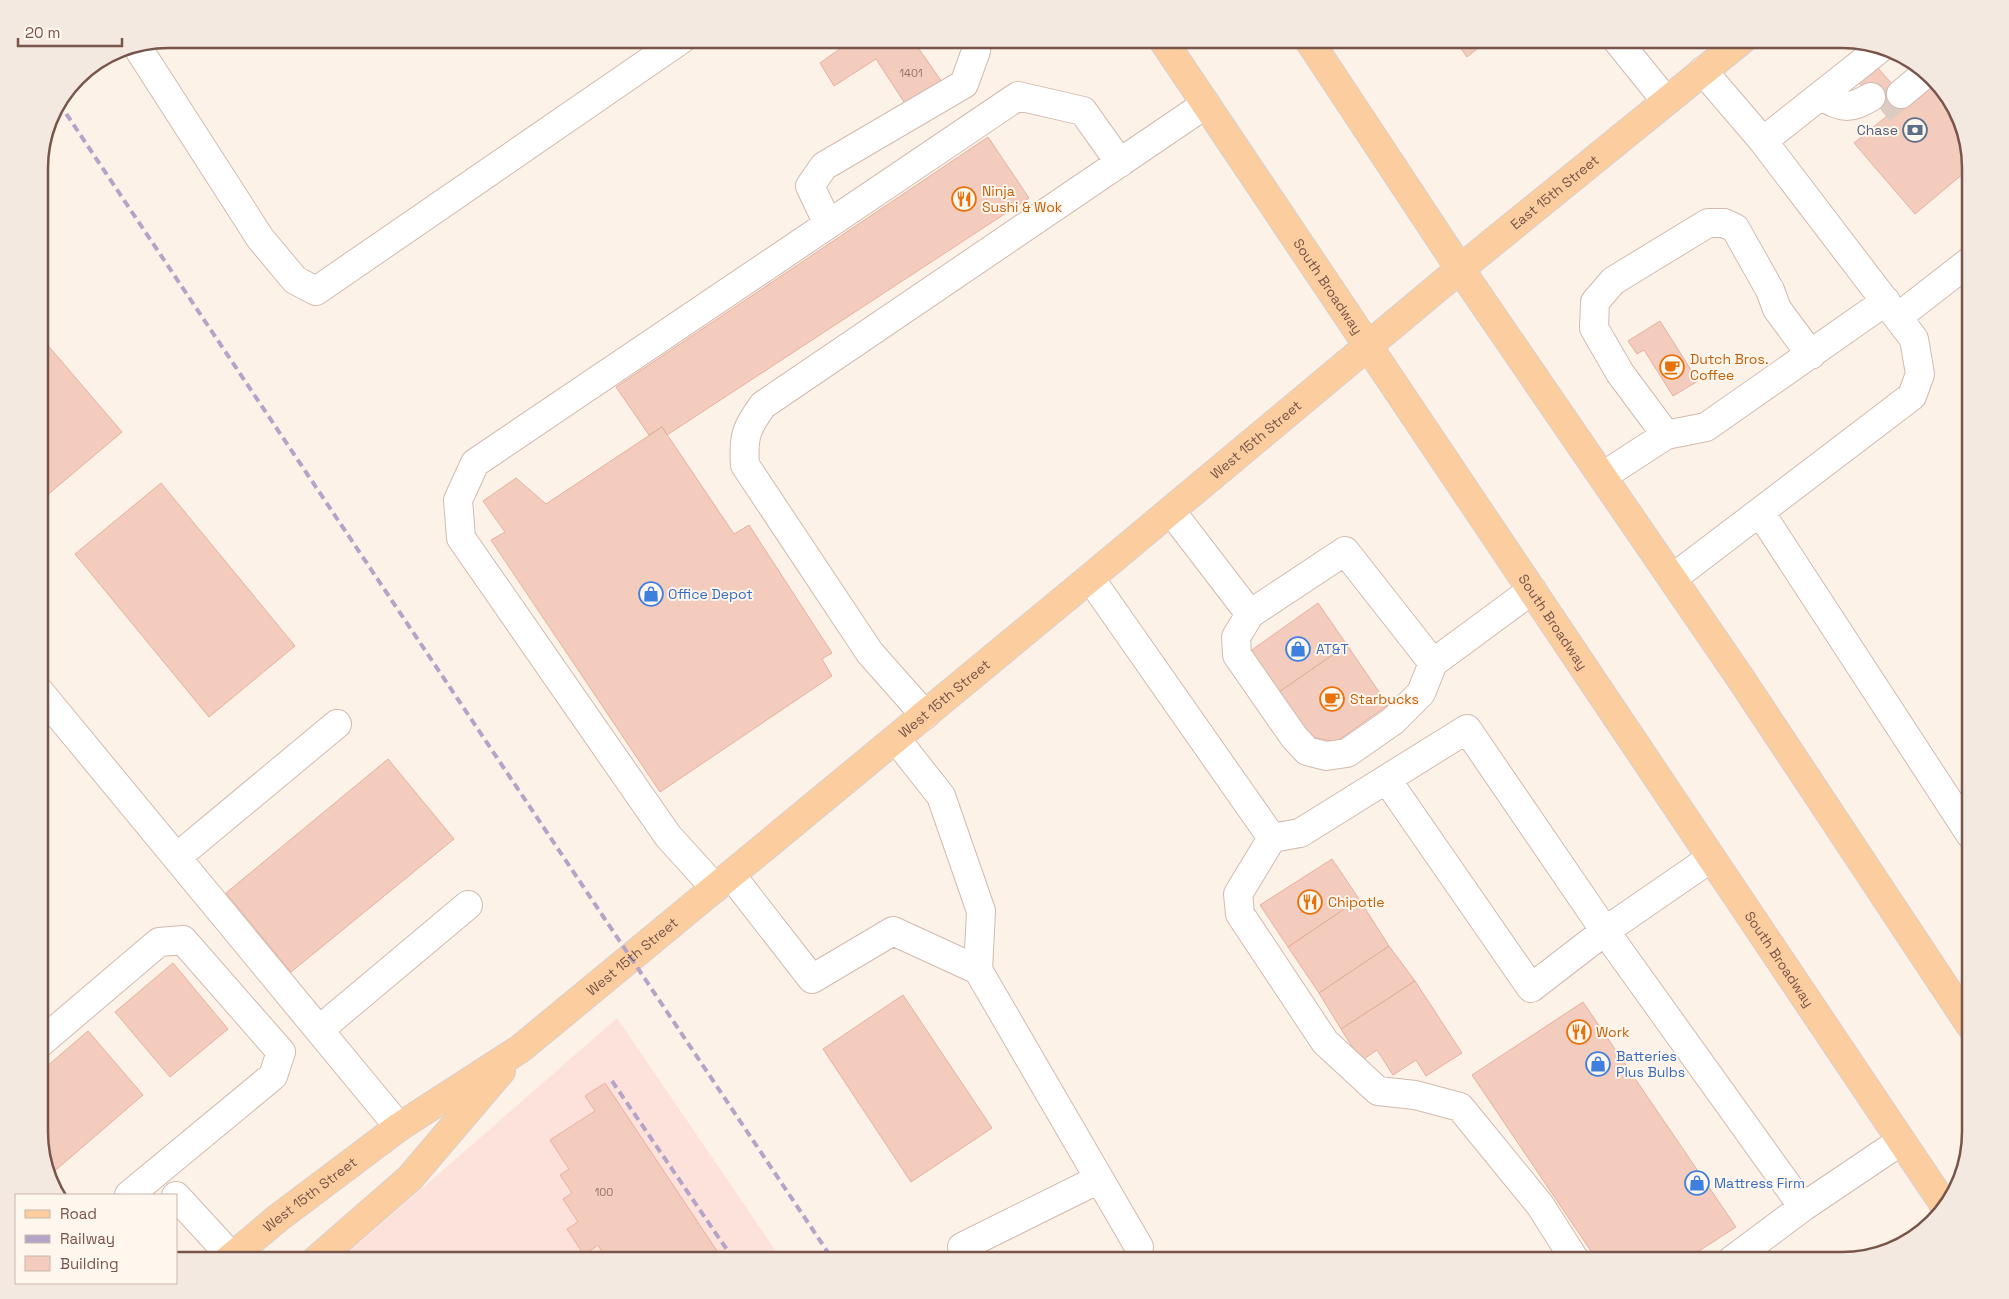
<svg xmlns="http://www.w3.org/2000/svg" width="2009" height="1299" viewBox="0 0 2009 1299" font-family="'Space Grotesk',sans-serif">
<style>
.commercial{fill:#fde1db}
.building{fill:#f3ccbe;stroke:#e6b09e}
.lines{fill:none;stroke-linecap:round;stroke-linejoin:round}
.minor-tunnel{stroke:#dccbc0;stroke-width:28;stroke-dasharray:28 14;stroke-linecap:butt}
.minor-casing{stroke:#d2baaf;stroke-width:30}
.major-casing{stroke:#d9cfcc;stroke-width:30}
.minor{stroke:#fff;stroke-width:28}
.major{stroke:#fccd9f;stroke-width:28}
.rail{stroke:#b3a4c8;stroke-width:4;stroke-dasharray:8 5;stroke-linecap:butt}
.labels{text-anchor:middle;stroke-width:4;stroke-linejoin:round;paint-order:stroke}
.number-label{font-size:11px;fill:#977367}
.service-label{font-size:14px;fill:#4e5e75;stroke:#fff6ee;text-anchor:end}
.food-label{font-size:14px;fill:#c56008;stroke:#fff6ee;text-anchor:start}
.street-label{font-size:14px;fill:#78554a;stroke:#fff6ee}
.shop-label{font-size:14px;fill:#366cbe;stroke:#fff6ee;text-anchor:start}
.rim{fill:none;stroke:#78554a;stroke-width:2.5}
</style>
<rect width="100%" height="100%" fill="#fdf2e7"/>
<!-- commercial -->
<path class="commercial" d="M 617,1018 L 782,1260 L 340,1260 Z"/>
<!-- building -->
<path class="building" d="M 834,39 L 912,39 L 942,82 L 906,105 L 876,59 L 834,86 L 820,63 L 841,48 Z
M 1454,39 L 1489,39 L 1467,57 Z
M 1877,67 L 1906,100 L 1931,80 L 1953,104 L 1970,168 L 1915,214 L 1854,143 L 1887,116 L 1859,83 Z
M 988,137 L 1029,198 L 667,435 L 662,427 L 649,435 L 616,387 Z
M 1660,321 L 1698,381 L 1673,396 L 1644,350 L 1637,354 L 1628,341 Z
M 39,335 L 122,432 L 39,502 Z
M 662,427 L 734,534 L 749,525 L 832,653 L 822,659 L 832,676 L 660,792 L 491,540 L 505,532 L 483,501 L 516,478 L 546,504 Z
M 161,483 L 295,646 L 209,717 L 75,554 Z
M 1318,603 L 1347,645 L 1276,694 L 1249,652 Z
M 1347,645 L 1388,705 L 1336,742 L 1303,735 L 1276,694 Z
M 388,759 L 454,839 L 291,972 L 226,893 Z
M 1332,859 L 1359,899 L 1288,947 L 1260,905 Z
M 1359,899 L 1389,946 L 1319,993 L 1288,947 Z
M 1389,946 L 1415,981 L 1341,1029 L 1319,993 Z
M 173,963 L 228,1029 L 170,1077 L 115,1012 Z
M 1415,981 L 1462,1053 L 1426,1076 L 1416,1060 L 1393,1075 L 1377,1050 L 1361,1061 L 1341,1029 Z
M 903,995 L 992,1128 L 911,1182 L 823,1049 Z
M 1583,1002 L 1736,1227 L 1685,1260 L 1597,1260 L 1472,1075 Z
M 88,1031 L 143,1095 L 50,1175 L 39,1139 L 39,1073 Z
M 605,1083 L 723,1260 L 703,1260 L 701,1257 L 697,1260 L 619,1260 L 613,1251 L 605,1257 L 598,1245 L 584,1255 L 567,1229 L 578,1222 L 563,1199 L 572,1193 L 560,1175 L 569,1169 L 550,1140 L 595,1111 L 585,1096 Z"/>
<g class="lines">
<!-- minor-tunnel -->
<path class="minor-tunnel" d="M 1881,110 L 1901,94"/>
<!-- minor casing -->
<g class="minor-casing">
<path id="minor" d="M 1616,39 L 1666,101
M 136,45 L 260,238 L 295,280 L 316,291 L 682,39
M 1901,94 L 1925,74
M 1821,96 C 1843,108 1848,110 1871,97
M 1763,141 L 1878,50
M 828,224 L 810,186 L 824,166 L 964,84 L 976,51 L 976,39
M 1898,317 L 1970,261
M 1666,435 L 1620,373 L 1594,328 L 1595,302 L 1613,281 L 1708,223 L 1724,223 L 1735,228 L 1770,290 L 1777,309 L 1811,355
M 1603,476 L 1666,435 L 1706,427 L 1886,301
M 1171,511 L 1250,614
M 1760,512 L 1970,834
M 1090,578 L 1272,838 L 1300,833 L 1467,729 L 1605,931 L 1803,1207 L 1901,1141
M 1673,578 L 1912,396 L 1920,374 L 1914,339 L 1763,141 L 1703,71
M 1433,663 L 1421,693 L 1393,721 L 1347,753 L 1326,756 L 1307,751 L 1294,737 L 1237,655 L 1236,637 L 1250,614 L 1345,551 L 1433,663 L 1532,590
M 39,691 L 399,1127
M 925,715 L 870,653 L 745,465 C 743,437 746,428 763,405 L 1206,104
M 896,739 L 941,796 L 981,911 L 978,970 L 1139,1247
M 1387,780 L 1531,988 L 1605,931 L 1711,858
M 1272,838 L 1238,894 L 1240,914 L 1325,1042 L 1378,1091 L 1415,1095 L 1460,1107 L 1540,1205 L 1575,1260
M 177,857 L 337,724
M 731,875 L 812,979 L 893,931 L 978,970
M 715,888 L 668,836 L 461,538 L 458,500 L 475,463 L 1018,96 L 1083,111 L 1120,163
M 319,1030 L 468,905
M 39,1044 L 159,942 L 183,940 L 281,1052 L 273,1076 L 129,1195
M 176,1196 L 232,1257
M 962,1247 L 1099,1179
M 1732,1260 L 1803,1207"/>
</g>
<!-- major casing -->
<g class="major-casing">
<g id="major">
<path id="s1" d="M 1162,39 L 1945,1206"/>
<path d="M 1308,39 L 1460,269 L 1741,679 L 1970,1025"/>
<path id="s2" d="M 228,1260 L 278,1218 L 399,1127 L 520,1049 L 1090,578 L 1460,269 L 1743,39"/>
<path d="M 316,1260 L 410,1178 L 501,1071"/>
</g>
</g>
<!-- minor -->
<use href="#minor" class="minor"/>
<!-- major -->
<use href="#major" class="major"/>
<!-- rail -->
<path class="rail" d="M 59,103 L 833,1260
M 612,1081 L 734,1260"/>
</g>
<!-- icons -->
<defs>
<g id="bank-ring" transform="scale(1.25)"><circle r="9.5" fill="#fff6ee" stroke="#5c6f8a" stroke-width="1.5"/><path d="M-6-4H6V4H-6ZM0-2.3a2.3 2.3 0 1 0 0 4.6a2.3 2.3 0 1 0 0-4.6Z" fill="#5c6f8a"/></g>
<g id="restaurant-ring" transform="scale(1.25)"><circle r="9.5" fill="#fff6ee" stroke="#e8710a" stroke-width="1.5"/><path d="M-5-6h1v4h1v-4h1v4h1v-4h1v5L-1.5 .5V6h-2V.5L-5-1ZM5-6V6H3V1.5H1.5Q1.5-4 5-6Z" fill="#e8710a"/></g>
<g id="cafe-ring" transform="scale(1.25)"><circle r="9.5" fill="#fff6ee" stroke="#e8710a" stroke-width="1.5"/><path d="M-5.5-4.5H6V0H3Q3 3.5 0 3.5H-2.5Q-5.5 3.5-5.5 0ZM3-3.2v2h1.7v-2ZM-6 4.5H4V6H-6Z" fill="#e8710a"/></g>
<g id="shop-ring" transform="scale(1.25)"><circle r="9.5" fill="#fff6ee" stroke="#3f7fe0" stroke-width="1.5"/><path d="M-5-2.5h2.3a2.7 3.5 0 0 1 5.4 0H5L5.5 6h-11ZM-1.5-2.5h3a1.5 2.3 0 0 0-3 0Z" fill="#3f7fe0"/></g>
</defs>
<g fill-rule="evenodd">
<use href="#bank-ring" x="1915" y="130"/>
<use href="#restaurant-ring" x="964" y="199"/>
<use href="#cafe-ring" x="1672" y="367"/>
<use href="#shop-ring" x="651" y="594"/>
<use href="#shop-ring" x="1298" y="649"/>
<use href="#cafe-ring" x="1332" y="699"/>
<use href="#restaurant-ring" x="1310" y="902"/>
<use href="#restaurant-ring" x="1579" y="1032"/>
<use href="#shop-ring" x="1598" y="1064"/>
<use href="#shop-ring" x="1697" y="1183"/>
</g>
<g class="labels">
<!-- number labels -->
<g class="number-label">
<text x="911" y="77">1401</text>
<text x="604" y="1196">100</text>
</g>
<!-- service labels -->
<g class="service-label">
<text x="1898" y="135">Chase</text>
</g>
<!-- food labels -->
<g class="food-label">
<text x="982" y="196">Ninja<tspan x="982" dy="16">Sushi &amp; Wok</tspan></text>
<text x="1690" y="364">Dutch Bros.<tspan x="1690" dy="16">Coffee</tspan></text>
<text x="1350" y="704">Starbucks</text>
<text x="1328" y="907">Chipotle</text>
<text x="1596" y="1037">Work</text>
</g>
<!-- street labels -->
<g class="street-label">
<text dy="5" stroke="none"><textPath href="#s2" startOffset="1704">East 15th Street</textPath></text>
<text dy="5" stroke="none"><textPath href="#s1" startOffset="298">South Broadway</textPath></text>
<text dy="5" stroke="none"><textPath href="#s2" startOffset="1316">West 15th Street</textPath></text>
<text dy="5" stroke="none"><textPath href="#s1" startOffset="702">South Broadway</textPath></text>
<text dy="5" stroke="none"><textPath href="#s2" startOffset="911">West 15th Street</textPath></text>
<text dy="5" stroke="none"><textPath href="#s2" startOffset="506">West 15th Street</textPath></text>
<text dy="5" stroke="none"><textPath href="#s1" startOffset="1108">South Broadway</textPath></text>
<text dy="5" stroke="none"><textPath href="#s2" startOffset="105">West 15th Street</textPath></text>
</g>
<!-- shop labels -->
<g class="shop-label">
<text x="668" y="599">Office Depot</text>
<text x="1316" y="654">AT&amp;T</text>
<text x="1616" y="1061">Batteries<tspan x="1616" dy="16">Plus Bulbs</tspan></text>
<text x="1714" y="1188">Mattress Firm</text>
</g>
</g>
<!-- crop -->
<path d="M0 0H2009V1299H0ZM168 48H1842A120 120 0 0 1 1962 168V1132A120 120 0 0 1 1842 1252H168A120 120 0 0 1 48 1132V168A120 120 0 0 1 168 48Z" fill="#f4e9e1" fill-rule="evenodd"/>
<path class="rim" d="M168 48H1842A120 120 0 0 1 1962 168V1132A120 120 0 0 1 1842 1252H168A120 120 0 0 1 48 1132V168A120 120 0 0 1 168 48Z"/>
<!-- legend -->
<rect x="15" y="1194" width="162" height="90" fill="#fff6ee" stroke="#c9b6ac"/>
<rect x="25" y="1210" width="25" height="8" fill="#fccd9f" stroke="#c9b6ac"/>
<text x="60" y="1219" font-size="15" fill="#78554a">Road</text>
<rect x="25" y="1235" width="25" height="8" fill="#b3a4c8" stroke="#c9b6ac"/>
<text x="60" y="1244" font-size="15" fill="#78554a">Railway</text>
<rect x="25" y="1256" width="25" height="15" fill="#f3ccbe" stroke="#c9b6ac"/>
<text x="60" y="1269" font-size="15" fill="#78554a">Building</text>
<!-- scale -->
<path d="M18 38v8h104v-8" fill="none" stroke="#78554a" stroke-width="2.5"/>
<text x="25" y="38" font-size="15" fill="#78554a" stroke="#fff6ee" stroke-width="4" paint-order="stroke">20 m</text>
</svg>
